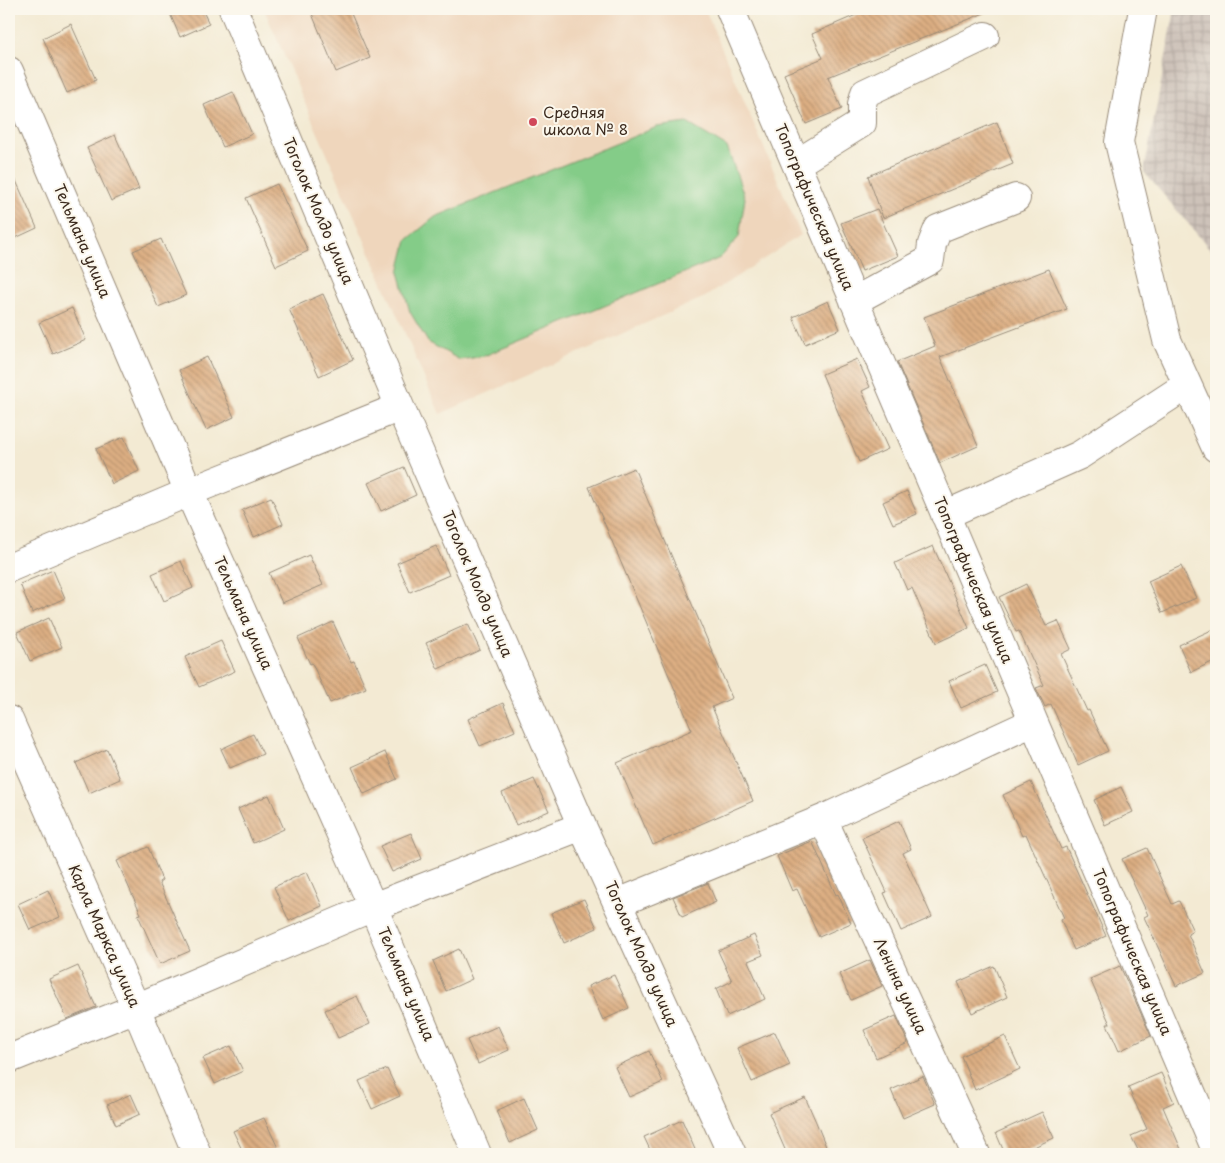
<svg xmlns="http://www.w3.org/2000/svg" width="1225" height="1163" viewBox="0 0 1225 1163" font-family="'Playpen Sans',sans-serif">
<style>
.built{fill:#efd6bc}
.industrial{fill:url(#industrial-grid)}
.pitch{fill:#84cc88;stroke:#607b53}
.building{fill:url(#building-back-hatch)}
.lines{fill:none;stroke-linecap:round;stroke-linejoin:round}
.minor-casing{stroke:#978a78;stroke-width:30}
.minor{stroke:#fff;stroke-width:28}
.poi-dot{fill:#d1495b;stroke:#fbf7ec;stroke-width:2}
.labels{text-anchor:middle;stroke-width:4;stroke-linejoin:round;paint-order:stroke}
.poi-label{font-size:15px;fill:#3b2a1e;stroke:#fbf7ec;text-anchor:start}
.street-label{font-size:15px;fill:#3b2a1e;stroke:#fbf7ec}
</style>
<defs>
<pattern id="industrial-grid" width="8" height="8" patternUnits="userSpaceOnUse" patternTransform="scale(1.25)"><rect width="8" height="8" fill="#cdc2b9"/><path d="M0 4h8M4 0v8" fill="none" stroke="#b1a79f"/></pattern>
<pattern id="building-back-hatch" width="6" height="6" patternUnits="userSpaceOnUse" patternTransform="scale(1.25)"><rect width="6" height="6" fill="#ddaf83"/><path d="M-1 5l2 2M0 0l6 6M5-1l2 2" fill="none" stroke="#b48f6b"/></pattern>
</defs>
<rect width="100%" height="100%" fill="#fbf7ec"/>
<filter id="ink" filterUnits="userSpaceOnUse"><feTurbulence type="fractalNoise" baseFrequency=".02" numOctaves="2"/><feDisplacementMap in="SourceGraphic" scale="10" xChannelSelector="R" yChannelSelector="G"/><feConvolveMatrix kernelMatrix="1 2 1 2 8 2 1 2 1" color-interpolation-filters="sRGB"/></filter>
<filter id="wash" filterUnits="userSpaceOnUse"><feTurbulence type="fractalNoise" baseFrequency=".0096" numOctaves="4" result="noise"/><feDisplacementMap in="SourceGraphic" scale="20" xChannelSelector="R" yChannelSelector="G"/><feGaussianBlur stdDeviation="1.12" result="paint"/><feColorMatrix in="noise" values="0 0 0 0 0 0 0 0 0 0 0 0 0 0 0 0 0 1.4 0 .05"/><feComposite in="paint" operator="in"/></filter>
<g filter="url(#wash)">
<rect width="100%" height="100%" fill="#f3ead3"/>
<!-- built -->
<path class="built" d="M 264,9 L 705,9 L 801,235 L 705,297 L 440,414 Z"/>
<!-- industrial -->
<path class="industrial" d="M 1175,9 L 1216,9 L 1216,256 L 1144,172 Z"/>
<!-- pitch -->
<path class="pitch" d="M 687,123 L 727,147 L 745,198 L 739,237 L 720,258 L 484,356 L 460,360 L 428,342 L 410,312 L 399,272 L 407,240 L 435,217 L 657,127 Z"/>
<g id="blocks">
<!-- building -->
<path class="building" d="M 168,9 L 202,9 L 209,24 L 180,37 Z
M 310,9 L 349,9 L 370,58 L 336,72 Z
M 870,9 L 994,9 L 828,77 L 842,109 L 806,124 L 784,74 L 823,58 L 812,34 Z
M 71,24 L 96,80 L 67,93 L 43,38 Z
M 233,92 L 252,134 L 223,147 L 204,105 Z
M 997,122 L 1013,164 L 883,218 L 868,176 Z
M 115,135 L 139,189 L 111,201 L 87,148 Z
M 9,165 L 37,228 L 9,241 Z
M 277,184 L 308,251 L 276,266 L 246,198 Z
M 877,209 L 898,256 L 862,271 L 841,223 Z
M 161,239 L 186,295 L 158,307 L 133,251 Z
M 1049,269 L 1067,309 L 940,357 L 978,446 L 940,463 L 897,362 L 935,346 L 924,317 Z
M 323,294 L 353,360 L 319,376 L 289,309 Z
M 828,301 L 840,329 L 805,344 L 793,317 Z
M 72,308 L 86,340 L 53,354 L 39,323 Z
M 207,357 L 234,417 L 206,430 L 179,370 Z
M 857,359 L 870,387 L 862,391 L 888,449 L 859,462 L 822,374 Z
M 124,437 L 139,471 L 112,484 L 96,449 Z
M 404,467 L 416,495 L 381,511 L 368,483 Z
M 634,468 L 732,698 L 712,707 L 753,801 L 653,845 L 617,763 L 692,730 L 589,487 Z
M 907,491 L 917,514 L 893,524 L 883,502 Z
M 271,497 L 283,524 L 254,537 L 242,510 Z
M 436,546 L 449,575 L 410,592 L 397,563 Z
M 933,546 L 969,628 L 936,643 L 912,588 L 907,590 L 895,563 Z
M 309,555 L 323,585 L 282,603 L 269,573 Z
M 181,561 L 193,588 L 164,601 L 152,574 Z
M 1181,566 L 1196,598 L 1162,613 L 1148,581 Z
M 53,570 L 65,598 L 32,613 L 20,584 Z
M 1026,584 L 1046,626 L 1058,621 L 1071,649 L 1061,654 L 1087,711 L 1089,710 L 1108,751 L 1078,765 L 1051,704 L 1045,707 L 1036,688 L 1044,685 L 1019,631 L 1016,632 L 999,597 Z
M 49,618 L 62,647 L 30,661 L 17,632 Z
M 333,622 L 351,662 L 354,661 L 366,688 L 330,703 L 312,663 L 310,664 L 298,638 Z
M 468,624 L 480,650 L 438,669 L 426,643 Z
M 1216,628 L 1216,660 L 1191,672 L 1179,645 Z
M 221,641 L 235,671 L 199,687 L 185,657 Z
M 985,665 L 997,692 L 961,708 L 949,681 Z
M 503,703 L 515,731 L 480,746 L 468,719 Z
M 253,734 L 263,754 L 230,768 L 221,749 Z
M 107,749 L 120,779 L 89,793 L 76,763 Z
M 385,752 L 397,779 L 364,794 L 352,767 Z
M 534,779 L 549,811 L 516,825 L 502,793 Z
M 1031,782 L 1061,849 L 1066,847 L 1106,936 L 1074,950 L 1061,920 L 1064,918 L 1026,834 L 1022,836 L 1003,795 Z
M 1121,787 L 1133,812 L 1105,825 L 1094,800 Z
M 269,795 L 284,829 L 253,843 L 238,809 Z
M 899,821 L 911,849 L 903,853 L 932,917 L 901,931 L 884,893 L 887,892 L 862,838 Z
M 411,833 L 422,859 L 392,872 L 380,846 Z
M 812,841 L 836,895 L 838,894 L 851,923 L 819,937 L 797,889 L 792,891 L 777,856 Z
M 148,847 L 162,880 L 159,882 L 190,951 L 160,964 L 138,915 L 141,914 L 117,861 Z
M 1147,848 L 1172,904 L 1179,901 L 1193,931 L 1188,934 L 1205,973 L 1176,986 L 1144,917 L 1148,915 L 1122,859 Z
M 307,872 L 322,906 L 289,921 L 274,887 Z
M 708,883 L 716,902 L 682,917 L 673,897 Z
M 48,890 L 60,917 L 30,930 L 18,904 Z
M 584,899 L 597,928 L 564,943 L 551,913 Z
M 754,935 L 763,955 L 748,961 L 765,999 L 727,1016 L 716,989 L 732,981 L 718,951 Z
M 459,949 L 472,979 L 446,991 L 433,961 Z
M 870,960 L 882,986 L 851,1000 L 839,974 Z
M 78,966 L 96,1007 L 67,1019 L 49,979 Z
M 994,966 L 1007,997 L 972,1013 L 958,982 Z
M 1120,966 L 1151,1036 L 1119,1051 L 1107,1024 L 1110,1024 L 1090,979 Z
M 614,975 L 629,1008 L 603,1020 L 588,986 Z
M 357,996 L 370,1024 L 338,1038 L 325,1010 Z
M 896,1016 L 908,1043 L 876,1058 L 864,1030 Z
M 498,1026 L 509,1050 L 478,1064 L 467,1040 Z
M 775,1032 L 790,1065 L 752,1082 L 737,1048 Z
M 1005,1036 L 1020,1069 L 975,1090 L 961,1056 Z
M 231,1046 L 243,1071 L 215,1084 L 203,1058 Z
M 649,1051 L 663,1082 L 629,1097 L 615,1067 Z
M 387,1069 L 400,1096 L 372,1109 L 359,1081 Z
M 1161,1073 L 1174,1102 L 1163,1107 L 1183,1154 L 1140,1154 L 1131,1136 L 1147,1129 L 1128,1087 Z
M 923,1076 L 935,1104 L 903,1118 L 891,1090 Z
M 131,1094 L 140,1114 L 116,1125 L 107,1105 Z
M 805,1097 L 816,1122 L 829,1154 L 787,1154 L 769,1113 Z
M 524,1098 L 538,1130 L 510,1143 L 496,1111 Z
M 1042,1112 L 1054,1138 L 1018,1154 L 1005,1154 L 996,1133 Z
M 264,1118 L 278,1148 L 265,1154 L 244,1154 L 233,1131 Z
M 682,1120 L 697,1154 L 652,1154 L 644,1137 Z"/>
</g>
</g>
<g filter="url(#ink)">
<use href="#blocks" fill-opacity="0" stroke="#978a78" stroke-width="1"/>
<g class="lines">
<!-- minor casing -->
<g class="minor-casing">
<path id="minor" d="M 233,9 L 400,407 L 582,826 L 732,1154
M 730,9 L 1216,1150
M 1143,9 L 1119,142 L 1167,340 L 1216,448
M 9,71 L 189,492 L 373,907 L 477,1154
M 796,164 L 862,123 L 862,104 L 865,93 L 985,36
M 854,301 L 930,260 L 932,244 L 938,229 L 1016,198
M 945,515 L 1080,455 L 1187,385
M 9,568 L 189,492 L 400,407
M 9,720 L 136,1008 L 197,1154
M 823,819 L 976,1154
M 618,903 L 823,819 L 1033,722
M 9,1059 L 136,1008 L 373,907 L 582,826"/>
</g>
<!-- minor -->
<use href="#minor" class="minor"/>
</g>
</g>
<!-- markers -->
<circle class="poi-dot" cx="533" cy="122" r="5"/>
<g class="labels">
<!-- poi labels -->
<g class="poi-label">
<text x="543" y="118">Средняя<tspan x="543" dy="17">школа № 8</tspan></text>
</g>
<!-- street labels -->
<g class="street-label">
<text transform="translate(814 207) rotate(67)" y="5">Топографическая улица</text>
<text transform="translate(318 211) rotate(67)" y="5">Тоголок Молдо улица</text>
<text transform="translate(82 241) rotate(67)" y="5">Тельмана улица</text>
<text transform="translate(973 580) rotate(67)" y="5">Топографическая улица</text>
<text transform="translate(477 584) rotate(67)" y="5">Тоголок Молдо улица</text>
<text transform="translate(243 613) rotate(66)" y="5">Тельмана улица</text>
<text transform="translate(104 936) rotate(66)" y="5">Карла Маркса улица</text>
<text transform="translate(1132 952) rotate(67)" y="5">Топографическая улица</text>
<text transform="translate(641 954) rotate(66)" y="5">Тоголок Молдо улица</text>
<text transform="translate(406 984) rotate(67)" y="5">Тельмана улица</text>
<text transform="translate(900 986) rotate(65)" y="5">Ленина улица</text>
</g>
</g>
<!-- margin -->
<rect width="1225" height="1163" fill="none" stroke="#fbf7ec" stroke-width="30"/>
</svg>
